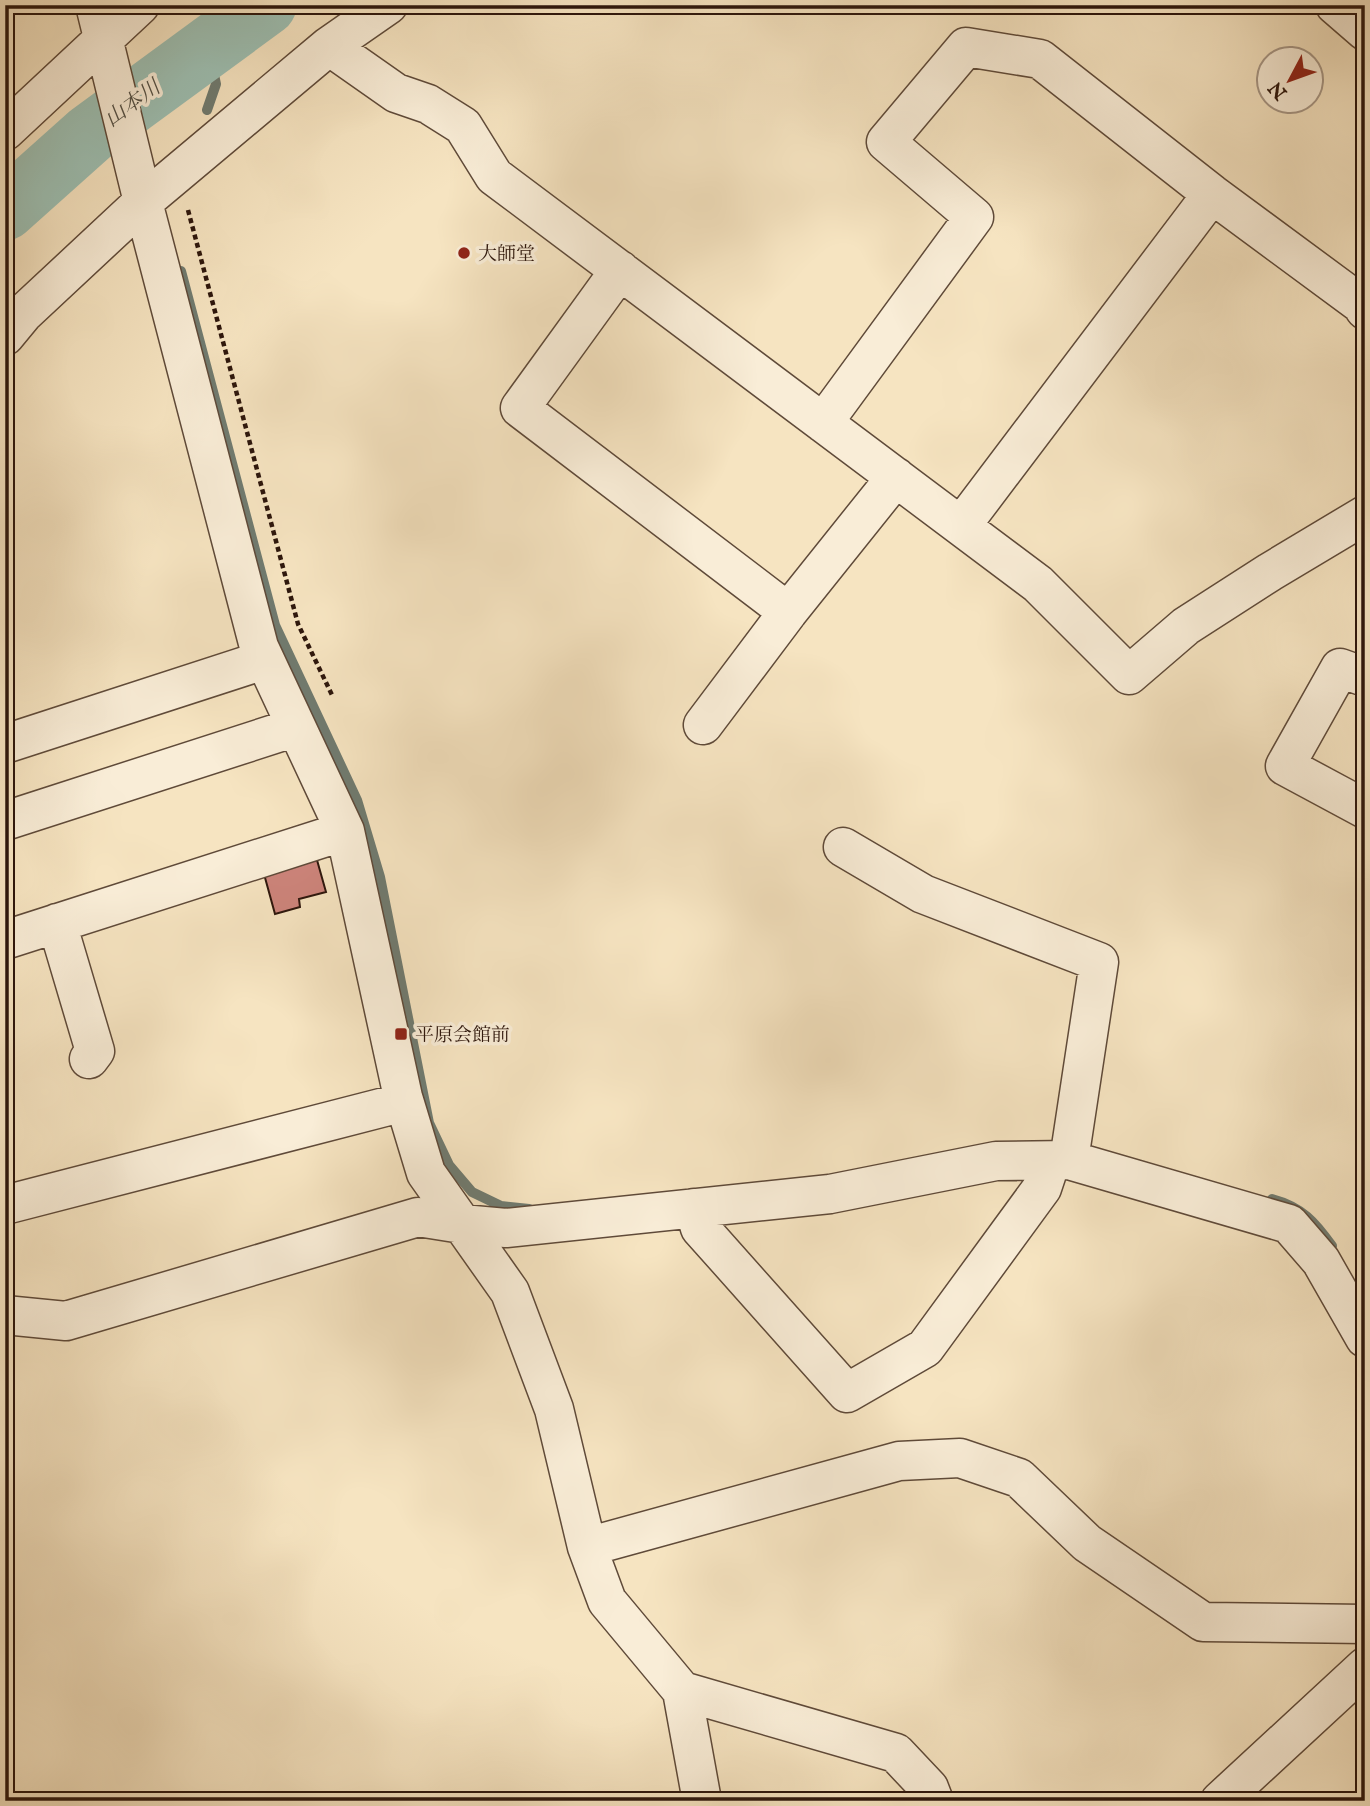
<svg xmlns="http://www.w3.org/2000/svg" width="1370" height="1806" viewBox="0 0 1370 1806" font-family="'IM FELL English','Noto Serif JP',serif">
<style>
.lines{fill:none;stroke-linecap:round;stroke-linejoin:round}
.stream{stroke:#707b70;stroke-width:10}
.river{stroke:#9dbfb2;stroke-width:61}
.building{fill:#cd847b;stroke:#2d160c;stroke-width:2}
.minor-casing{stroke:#5f4a39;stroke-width:41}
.path{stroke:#2d160c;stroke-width:4.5;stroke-dasharray:5 3.5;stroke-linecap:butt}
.minor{stroke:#f9edd7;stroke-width:38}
.poi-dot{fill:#8f2418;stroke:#f9edd7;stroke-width:2.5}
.labels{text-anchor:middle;stroke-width:7;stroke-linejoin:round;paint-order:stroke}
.poi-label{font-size:19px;fill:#2d160c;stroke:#f9edd7;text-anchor:start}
.water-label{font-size:21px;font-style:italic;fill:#545146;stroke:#f9edd7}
</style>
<rect width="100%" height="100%" fill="#f6e4c1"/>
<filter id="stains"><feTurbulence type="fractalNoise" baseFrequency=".00286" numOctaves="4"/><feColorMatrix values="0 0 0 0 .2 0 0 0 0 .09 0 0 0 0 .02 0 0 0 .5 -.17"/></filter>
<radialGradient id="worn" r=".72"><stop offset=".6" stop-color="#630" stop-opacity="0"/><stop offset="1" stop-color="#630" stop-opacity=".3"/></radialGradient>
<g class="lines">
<!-- stream -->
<path class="stream" d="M 207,110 L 216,84 L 208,47
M 181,271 L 275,625 L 357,800 L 380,877 L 429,1123 L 449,1165 L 472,1192 L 501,1206 L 529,1209
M 1272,1199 C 1302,1207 1315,1222 1332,1246"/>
<!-- river -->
<path class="river" d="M 5,210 L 90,134 L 266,5"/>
</g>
<!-- building -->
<path class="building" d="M 317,860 L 326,892 L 299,899 L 300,907 L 275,914 L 264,874 Z"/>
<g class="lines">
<!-- minor casing -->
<g class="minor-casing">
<path id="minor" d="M 95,5 L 143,202 L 259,647 L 345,831 L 403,1097 L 426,1173 L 510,1292 L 554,1409 L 587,1547 L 607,1601 L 682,1691 L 702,1801
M 1335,5 L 1365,31
M 329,46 L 396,93 L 428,104 L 463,126 L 494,176 L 1038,584 L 1129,675 L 1186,626 L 1270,572 L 1365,515
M 5,131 L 140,5
M 620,270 L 520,408 L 788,612
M 5,336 L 24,313 L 143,202 L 329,46 L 388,5
M 823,423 L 974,217 L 886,142 L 966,47 L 1040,59 L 1212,194 L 1361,304 L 1365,310
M 961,526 L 1212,194
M 1365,677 L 1340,668 L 1285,766 L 1365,809
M 703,725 L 788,612 L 896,477
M 5,744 L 264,660
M 5,821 L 296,727
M 843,847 L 923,894 L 1099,962 L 1069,1160
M 57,923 L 95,1051 L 89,1059
M 5,940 L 345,831
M 5,1205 L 404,1102
M 694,1208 L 700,1228 L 847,1393 L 925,1348 L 1042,1188 L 1051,1161
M 5,1315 L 66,1321 L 418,1217 L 462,1224 L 506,1228 L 830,1194 L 996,1161 L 1069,1160 L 1289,1224 L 1321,1261 L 1365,1338
M 587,1547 L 899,1461 L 960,1458 L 1019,1478 L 1087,1543 L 1203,1622 L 1365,1624
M 682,1691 L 896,1753 L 929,1788 L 934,1801
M 1220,1801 L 1365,1667"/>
</g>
<!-- path -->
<path class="path" d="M 188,210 L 298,624 L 332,695"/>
<!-- minor -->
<use href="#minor" class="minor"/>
</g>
<!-- markers -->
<g class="poi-dot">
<circle cx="464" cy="253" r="7"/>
<rect x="394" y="1027" width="14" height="14" rx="3.5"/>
</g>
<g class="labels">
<!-- poi labels -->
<g class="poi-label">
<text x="478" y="260">大師堂</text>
<text x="415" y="1041">平原会館前</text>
</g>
<!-- water labels -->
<g class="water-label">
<text transform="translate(132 103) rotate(-36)" y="7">山本川</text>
</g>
</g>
<!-- margin -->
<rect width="1370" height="1806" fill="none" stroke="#f6e4c1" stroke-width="28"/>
<rect x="7" y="7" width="1356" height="1792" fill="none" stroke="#2d160c" stroke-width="3.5"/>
<rect x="14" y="14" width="1342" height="1778" fill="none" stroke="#2d160c" stroke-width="2"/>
<!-- north arrow -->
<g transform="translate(1290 80) rotate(229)"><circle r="33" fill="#f9edd7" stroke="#a79786" stroke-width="2"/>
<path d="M0-5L12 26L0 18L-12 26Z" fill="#8f2418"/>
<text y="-10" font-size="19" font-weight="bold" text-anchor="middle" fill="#2d160c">N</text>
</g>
<rect width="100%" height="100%" filter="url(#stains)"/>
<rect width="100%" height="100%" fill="url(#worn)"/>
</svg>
